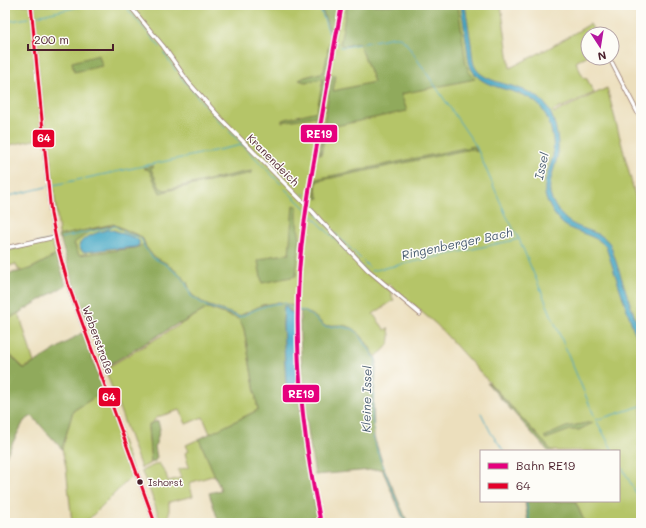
<svg xmlns="http://www.w3.org/2000/svg" width="646" height="528" viewBox="0 0 646 528" font-family="Mali,sans-serif">
<style>
.green{fill:#b5c567;stroke:#807249;fill-rule:evenodd}
.forest{fill:#90aa5c;stroke:#6d6444;fill-rule:evenodd}
.water{fill:#45a7c5;stroke:#486378}
.lines{fill:none;stroke-linecap:round;stroke-linejoin:round}
.stream{stroke:#45a7c5;stroke-width:1}
.minor-casing{stroke:#9b7f74;stroke-width:5}
.secondary-casing{stroke:#9b7f74;stroke-width:6}
.motorway-casing{stroke:#9b7f74;stroke-width:8}
.minor{stroke:#fff;stroke-width:3.5}
.secondary{stroke:#fff;stroke-width:4.5}
.motorway{stroke:#fff;stroke-width:6}
.bus-1-casing{stroke:#fdfcf7;stroke-width:6}
.bus-1{stroke:#e4002b;stroke-width:3}
.rail-1-casing{stroke:#fdfcf7;stroke-width:7}
.rail-1{stroke:#e5007d;stroke-width:4}
.bus-dot{fill:#4a1f2b;stroke:#fdfcf7;stroke-width:1.5}
.labels{text-anchor:middle;stroke-width:3;stroke-linejoin:round;paint-order:stroke}
.bus-label{font-size:10px;fill:#4a1f2b;stroke:#fdfcf7;text-anchor:start}
.street-label{font-size:11px;fill:#4a1f2b;stroke:#fdfcf7}
.water-label{font-size:12px;font-style:italic;fill:#485c70;stroke:#fdfcf7}
.line-badge{stroke:#fdfcf7;stroke-width:1.5}
.badge-label{font-size:11px;text-anchor:middle;font-weight:bold;fill:#fff}
</style>
<rect width="100%" height="100%" fill="#fdfcf7"/>
<filter id="ink" filterUnits="userSpaceOnUse"><feTurbulence type="fractalNoise" baseFrequency=".025" numOctaves="2"/><feDisplacementMap in="SourceGraphic" scale="8" xChannelSelector="R" yChannelSelector="G"/><feConvolveMatrix kernelMatrix="1 2 1 2 8 2 1 2 1" color-interpolation-filters="sRGB"/></filter>
<filter id="wash" filterUnits="userSpaceOnUse"><feTurbulence type="fractalNoise" baseFrequency=".012" numOctaves="4" result="noise"/><feDisplacementMap in="SourceGraphic" scale="16" xChannelSelector="R" yChannelSelector="G"/><feGaussianBlur stdDeviation="0.9" result="paint"/><feColorMatrix in="noise" values="0 0 0 0 0 0 0 0 0 0 0 0 0 0 0 0 0 1.4 0 .05"/><feComposite in="paint" operator="in"/></filter>
<g filter="url(#wash)">
<rect width="100%" height="100%" fill="#ecdfbd"/>
<!-- green -->
<path class="green" d="M 5,5 L 501,5 L 510,68 L 549,48 L 590,24 L 596,34 L 588,34 L 588,55 L 576,62 L 583,77 L 587,79 L 594,93 L 553,111 L 554,113 L 607,88 L 636,199 L 641,229 L 641,523 L 585,523 L 575,501 L 619,501 L 619,451 L 552,451 L 437,325 L 389,284 L 385,286 L 392,292 L 392,297 L 394,300 L 373,314 L 385,330 L 388,328 C 394,342 386,349 375,357 L 373,353 L 326,327 L 304,312 L 294,311 L 239,319 L 244,329 L 258,410 L 210,434 L 203,417 L 186,424 L 180,410 L 157,417 L 148,427 L 151,463 L 141,468 L 105,369 L 208,308 L 230,316 L 190,298 L 140,247 L 79,255 L 74,243 L 62,238 L 59,234 L 48,137 L 5,146 ZM 114,230 L 122,234 L 135,238 L 136,247 L 113,248 Z
M 51,241 L 56,255 C 45,261 33,269 20,272 L 20,269 L 18,270 L 16,264 L 9,266 L 9,267 L 6,268 L 5,270 L 5,251 Z
M 19,313 L 34,363 L 24,368 L 5,350 L 5,321 Z
M 104,391 L 134,474 L 89,519 L 79,523 L 72,523 L 66,467 L 62,449 L 73,411 Z
M 199,439 L 215,475 L 189,483 L 193,496 L 169,502 L 169,523 L 161,523 L 148,485 L 141,471 L 159,463 L 166,474 L 168,481 L 181,478 L 178,470 L 189,467 L 185,453 L 189,451 L 186,445 Z"/>
<!-- forest -->
<path class="forest" d="M 320,5 L 340,5 L 318,131 L 314,130 L 316,116 L 282,122 L 282,120 L 317,111 L 323,79 L 305,82 L 299,80 L 305,77 L 324,72 L 331,34 Z
M 347,5 L 458,5 L 466,64 L 469,72 L 475,79 L 401,94 L 407,111 L 326,128 L 321,155 L 319,154 L 332,74 L 336,75 L 333,91 L 374,82 L 359,43 L 344,46 L 340,44 Z
M 99,55 L 102,66 L 74,72 L 72,62 Z
M 474,146 L 477,152 L 471,149 L 317,181 L 316,191 L 319,198 L 317,199 C 314,192 315,187 316,179 Z
M 154,166 L 151,169 L 160,188 L 165,190 L 240,173 L 252,171 L 252,173 L 178,188 L 160,193 L 149,170 L 143,168 Z
M 293,205 L 297,206 L 297,224 L 300,238 L 296,276 L 262,283 L 258,261 L 271,256 L 289,254 Z
M 113,224 L 140,236 L 143,239 L 146,247 L 154,257 L 166,263 L 181,275 L 187,282 L 192,295 L 207,305 L 239,316 L 262,305 L 280,302 L 295,306 L 295,314 L 289,311 L 286,306 L 284,306 L 283,325 L 286,381 L 287,390 L 290,395 L 295,392 L 298,388 L 305,452 L 318,518 L 315,523 L 220,523 L 218,520 L 209,493 L 221,490 L 199,439 L 258,410 L 244,329 L 239,319 L 208,308 L 180,324 L 179,323 L 104,368 L 73,283 L 61,241 L 61,239 L 59,238 L 58,236 ZM 115,225 C 119,227 122,230 126,232 C 134,236 141,234 145,244 L 135,248 L 79,255 L 74,243 L 91,231 L 90,230 Z
M 56,255 L 66,285 L 5,321 L 5,274 L 23,271 L 32,268 Z
M 301,310 L 313,315 L 325,326 C 333,325 343,324 350,327 C 360,330 372,350 376,359 L 377,362 L 373,399 L 374,437 L 384,468 L 408,523 L 405,523 L 382,469 L 315,475 C 308,434 303,394 301,353 C 300,339 299,323 301,310 Z
M 83,332 L 104,391 L 73,411 L 62,449 L 32,416 L 24,421 L 5,458 L 5,350 L 23,368 L 26,368 Z
M 487,383 L 489,383 L 552,451 L 548,451 Z
M 158,421 L 160,429 L 155,447 L 157,457 L 155,461 L 151,463 L 148,427 L 151,423 Z
M 592,422 L 593,423 L 579,430 L 570,430 L 546,439 L 544,437 L 566,427 Z
M 525,501 L 575,501 L 585,523 L 528,523 Z"/>
<!-- water -->
<path class="water" d="M 461,5 L 465,5 C 467,18 469,31 471,44 C 472,51 472,59 474,65 C 484,89 530,80 548,108 C 555,120 559,139 558,152 C 556,169 544,186 553,202 C 557,210 563,218 571,223 C 584,231 601,231 610,244 L 641,336 L 641,347 L 633,328 L 606,247 C 597,235 579,234 566,226 C 558,221 552,211 548,203 C 540,188 549,171 553,156 C 555,142 551,123 544,112 C 528,84 484,95 471,68 C 468,62 468,54 467,47 C 465,33 463,19 461,5 Z
M 110,229 C 112,230 136,238 137,239 C 140,241 139,242 139,245 L 136,247 L 116,249 L 115,248 L 85,252 L 82,251 L 79,246 C 81,237 101,231 110,229 Z
M 284,306 L 286,306 L 289,311 L 295,314 L 298,388 L 295,392 L 290,395 L 287,390 L 286,381 L 283,325 Z"/>
<g class="lines">
<!-- stream -->
<path class="stream" d="M 124,5 L 160,47
M 319,5 L 331,39
M 37,16 L 87,5
M 5,22 L 28,18
M 336,43 L 338,44
M 340,47 L 345,47 L 393,37 L 399,37 L 406,43 L 476,146 L 506,215 L 519,239 L 596,420 L 641,406
M 164,53 L 176,71
M 180,76 L 208,109
M 212,114 L 225,128
M 229,131 L 281,184
M 313,180 L 312,192 L 314,205
M 49,186 L 242,145
M 285,189 L 307,210 L 315,219 L 366,271
M 303,194 L 305,195
M 5,197 L 46,187
M 317,208 L 318,214 L 321,219 L 369,267
M 61,238 L 115,226 L 127,234 L 139,237 L 142,240 L 145,248 L 153,258 L 165,264 L 180,276 L 185,282 L 191,296 L 206,306 L 240,317 C 255,310 267,303 285,303 L 294,310 L 304,311 L 312,316 L 325,327 L 336,326 L 353,329 L 358,333 L 375,358 L 376,361 L 372,416 L 374,430 L 373,437 L 383,468 L 406,523
M 5,250 L 52,240
M 371,271 L 519,239
M 481,413 L 491,433 L 504,451
M 596,420 L 613,451
M 619,462 L 641,502
M 526,501 L 530,523"/>
</g>
</g>
<g filter="url(#ink)">
<g class="lines">
<!-- minor casing -->
<g class="minor-casing">
<path id="minor" d="M 129,5 L 163,46 L 189,83 L 222,120 L 313,212 L 320,220 L 368,270 L 420,314
M 612,63 L 641,119
M 5,248 L 55,237"/>
</g>
<!-- secondary casing -->
<g class="secondary-casing">
<path id="secondary" d="M 31,5 L 51,214 L 57,244 L 68,284 L 155,523"/>
</g>
<!-- motorway casing -->
<g class="motorway-casing">
<path id="motorway" d="M 637,5 L 641,7"/>
</g>
<!-- minor -->
<use href="#minor" class="minor"/>
<!-- secondary -->
<use href="#secondary" class="secondary"/>
<!-- motorway -->
<use href="#motorway" class="motorway"/>
<!-- bus-1 casing -->
<g class="bus-1-casing">
<path id="bus-1" d="M 31,5 L 51,214 L 57,244 L 68,284 L 155,523"/>
</g>
<!-- bus-1 -->
<use href="#bus-1" class="bus-1"/>
<!-- rail-1 casing -->
<g class="rail-1-casing">
<path id="rail-1" d="M 321,523 C 303,441 294,358 299,274 C 302,230 309,188 317,145 C 325,98 333,52 342,5"/>
</g>
<!-- rail-1 -->
<use href="#rail-1" class="rail-1"/>
</g>
</g>
<!-- markers -->
<circle class="bus-dot" cx="140" cy="482" r="3.5"/>
<g class="labels">
<!-- bus labels -->
<g class="bus-label">
<text x="148" y="486">Ishorst</text>
</g>
<!-- street labels -->
<g class="street-label">
<text transform="translate(273 160) rotate(45)" y="4">Kranendeich</text>
<text transform="translate(98 340) rotate(70)" y="4">Weberstraße</text>
</g>
<!-- water labels -->
<g class="water-label">
<text transform="translate(542 166) rotate(-77)" y="4">Issel</text>
<text transform="translate(457 244) rotate(-12)" y="4">Ringenberger Bach</text>
<text transform="translate(367 399) rotate(-89)" y="4">Kleine Issel</text>
</g>
</g>
<g class="line-badge">
<rect x="300" y="124" width="38" height="19" rx="4" fill="#e5007d"/>
<rect x="32" y="129" width="23" height="19" rx="4" fill="#e4002b"/>
<rect x="282" y="384" width="38" height="19" rx="4" fill="#e5007d"/>
<rect x="98" y="387" width="23" height="20" rx="4" fill="#e4002b"/>
</g>
<g class="badge-label">
<text x="319" y="138">RE19</text>
<text x="44" y="142">64</text>
<text x="301" y="398">RE19</text>
<text x="109" y="401">64</text>
</g>
<!-- margin -->
<rect width="646" height="528" fill="none" stroke="#fdfcf7" stroke-width="20"/>
<!-- legend -->
<rect x="480" y="450" width="140" height="52" fill="#fdfcf7" stroke="#b5a4a5"/>
<rect x="488" y="463" width="20" height="6" fill="#e5007d" stroke="#b5a4a5"/>
<text x="516" y="470" font-size="12" fill="#4a1f2b">Bahn RE19</text>
<rect x="488" y="483" width="20" height="6" fill="#e4002b" stroke="#b5a4a5"/>
<text x="516" y="490" font-size="12" fill="#4a1f2b">64</text>
<!-- north arrow -->
<g transform="translate(600 46) rotate(168)"><circle r="19" fill="#fdfcf7" stroke="#b5a4a5"/>
<path d="M0-3L7 15L0 10L-7 15Z" fill="#b5179e"/>
<text y="-6" font-size="11" font-weight="bold" text-anchor="middle" fill="#4a1f2b">N</text>
</g>
<!-- scale -->
<path d="M28 44v6h85v-6" fill="none" stroke="#4a1f2b" stroke-width="2"/>
<text x="34" y="44" font-size="12" fill="#4a1f2b" stroke="#fdfcf7" stroke-width="3" paint-order="stroke">200 m</text>
</svg>
